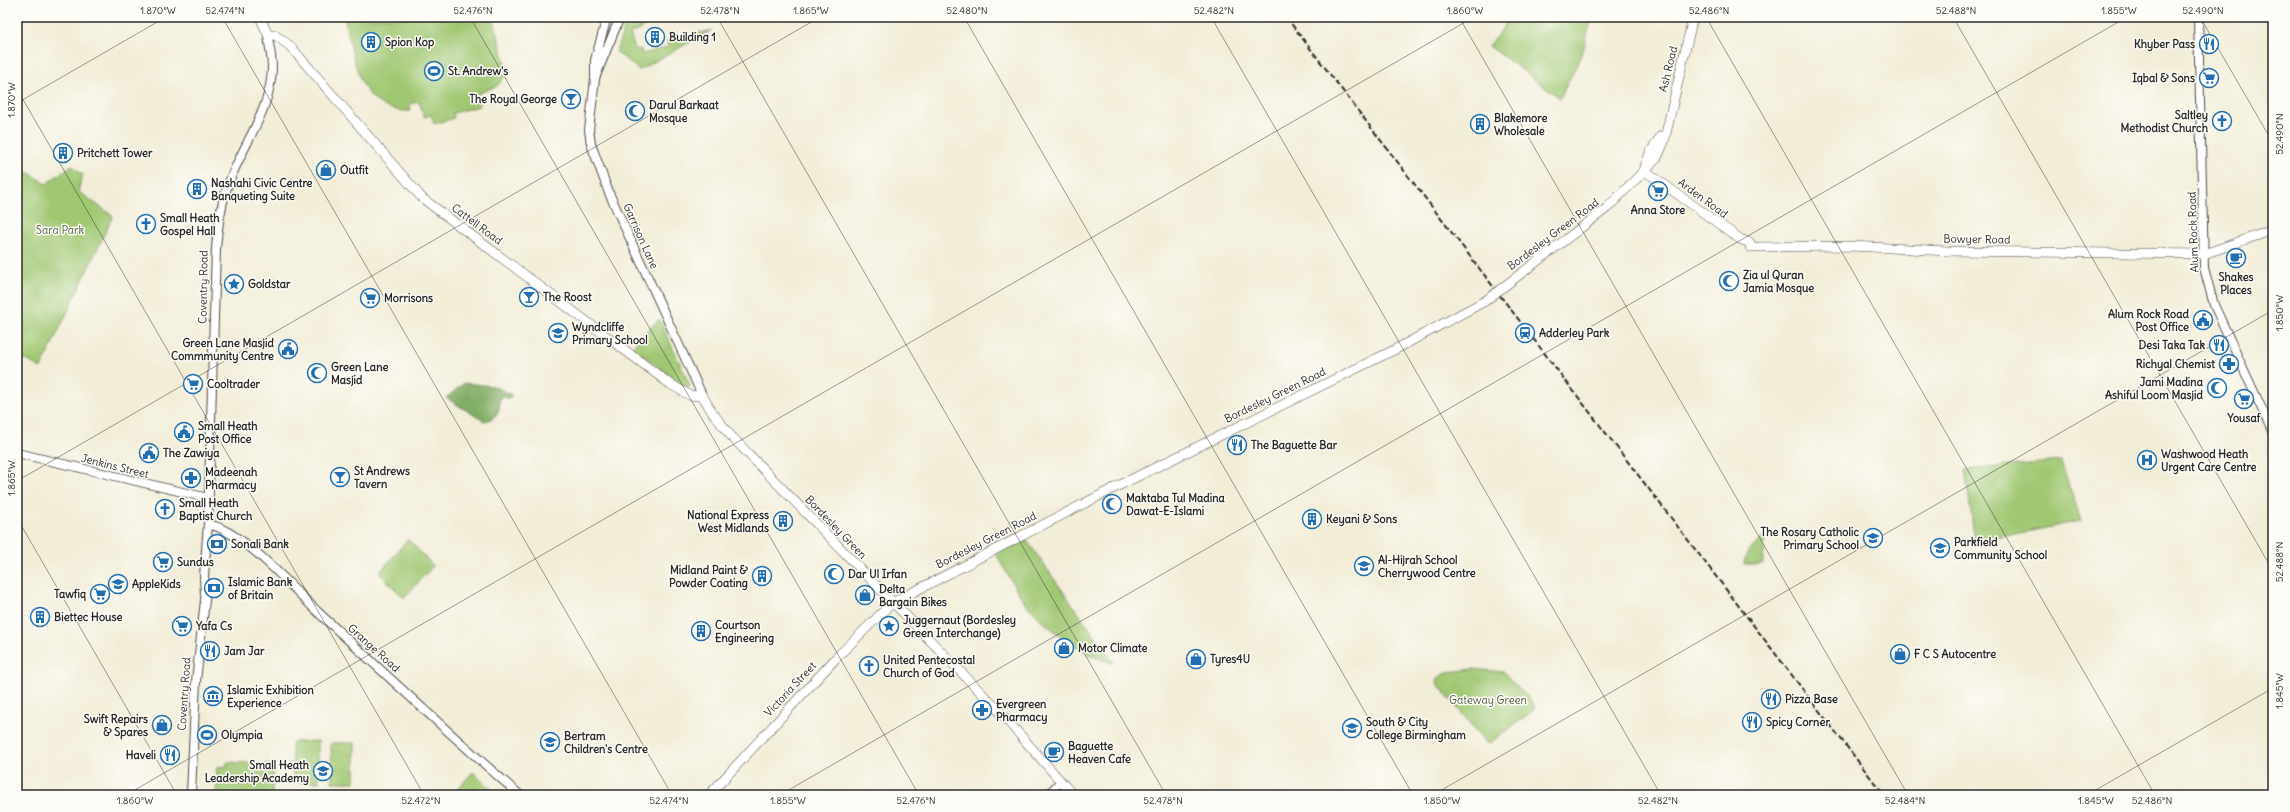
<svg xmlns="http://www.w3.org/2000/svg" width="2290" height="812" viewBox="0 0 2290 812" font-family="Delius,sans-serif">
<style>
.green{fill:#a0c772;stroke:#66794e}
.forest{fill:#80ac64;stroke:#566c48}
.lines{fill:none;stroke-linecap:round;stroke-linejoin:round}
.tertiary-casing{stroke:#494845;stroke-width:10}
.secondary-casing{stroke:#494845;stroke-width:10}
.tertiary{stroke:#fff;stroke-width:8}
.secondary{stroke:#fff;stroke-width:9}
.rail{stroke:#2b2b2b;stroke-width:2;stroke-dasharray:6 3;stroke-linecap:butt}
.secondary-bridge-casing{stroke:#494845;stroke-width:10;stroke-linecap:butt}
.secondary-bridge{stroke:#fff;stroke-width:9}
.ticks{fill:none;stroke:#2b2b2b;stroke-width:1;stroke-opacity:0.45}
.labels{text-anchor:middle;stroke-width:3;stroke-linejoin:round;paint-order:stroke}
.poi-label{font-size:11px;font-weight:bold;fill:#2b2b2b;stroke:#fdfcf7;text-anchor:start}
.street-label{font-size:11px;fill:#2b2b2b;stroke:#fdfcf7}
.park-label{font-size:11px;fill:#4e5a40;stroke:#fdfcf7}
.neatline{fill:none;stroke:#2b2b2b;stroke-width:1.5}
.ticks-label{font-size:10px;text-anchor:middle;fill:#2b2b2b}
</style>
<rect width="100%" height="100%" fill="#fdfcf7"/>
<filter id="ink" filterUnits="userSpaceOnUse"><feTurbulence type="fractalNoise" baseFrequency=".025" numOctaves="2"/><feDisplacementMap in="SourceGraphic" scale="8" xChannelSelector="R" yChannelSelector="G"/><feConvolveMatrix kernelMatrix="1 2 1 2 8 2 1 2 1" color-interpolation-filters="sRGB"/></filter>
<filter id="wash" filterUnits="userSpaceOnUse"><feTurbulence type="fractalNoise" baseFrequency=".012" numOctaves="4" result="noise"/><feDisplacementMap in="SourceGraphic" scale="16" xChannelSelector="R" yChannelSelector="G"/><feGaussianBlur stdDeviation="0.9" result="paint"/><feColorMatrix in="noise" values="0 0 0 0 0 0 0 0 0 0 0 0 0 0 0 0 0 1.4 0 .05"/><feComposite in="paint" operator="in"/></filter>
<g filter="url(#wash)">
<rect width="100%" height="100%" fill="#f2edd7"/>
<!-- green -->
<path class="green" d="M 344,17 L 493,17 L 506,66 L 511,69 L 497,86 L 477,94 L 480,106 L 453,113 L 454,118 L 434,124 L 431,115 L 424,117 L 419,102 L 410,104 L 411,111 C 356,113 355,58 344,17 Z
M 628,17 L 631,17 L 636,25 L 646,22 L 646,26 L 640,28 L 641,30 L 630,33 L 635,50 L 641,49 L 642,54 L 668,47 L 667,41 L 712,30 L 639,70 L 616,52 Z
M 1511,17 L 1592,17 L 1582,55 L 1560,98 L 1489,46 Z
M 72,165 L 83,175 L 79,187 L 79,192 L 113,216 L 41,368 L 17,355 L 17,186 L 28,172 L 46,184 Z
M 659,319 L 690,385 L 688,389 L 632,347 Z
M 2061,461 L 2081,521 L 1975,542 L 1965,470 Z
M 1765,537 L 1763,564 L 1744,564 C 1745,551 1755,544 1765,537 Z
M 1025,538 L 1114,663 C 1090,660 1041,624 1026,604 C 1015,589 1006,571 996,554 Z
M 408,539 L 433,566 L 404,598 L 379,573 Z
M 1473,669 L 1504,672 C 1513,686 1528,693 1534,706 L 1534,710 L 1490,743 L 1485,742 L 1437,683 L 1438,678 L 1447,672 Z
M 318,741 L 319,782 L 293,782 L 292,742 Z
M 331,743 L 355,743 L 355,782 L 332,782 Z
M 227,762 L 274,764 L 272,795 L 216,795 L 217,767 L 227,766 Z
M 473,772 L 495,792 L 497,790 L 503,795 L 452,795 Z
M 2040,787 L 2043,795 L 1992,795 L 1993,795 Z"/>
<!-- forest -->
<path class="forest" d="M 464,383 L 493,386 L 512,395 L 509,399 L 504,397 L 499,400 C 502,411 495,420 484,421 L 446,398 Z"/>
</g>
<g filter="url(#ink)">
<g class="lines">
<!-- tertiary casing -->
<g class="tertiary-casing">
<path id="tertiary" d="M 607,17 L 595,60 L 595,79 L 589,130 L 591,144 L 609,193 L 702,395
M 2198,17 L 2204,268 L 2214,305 L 2273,433
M 595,78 L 620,17
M 17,453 L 208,498
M 208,524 C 245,532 293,589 321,615 C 387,675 452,737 520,795
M 205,595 L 204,576 L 208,524 L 216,248 C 218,227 220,208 227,188 C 240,148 271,112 272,68 C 272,57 269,46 268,35
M 191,795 L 196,681 L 206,591
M 1048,795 L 1061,781"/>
</g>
<!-- secondary casing -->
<g class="secondary-casing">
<path id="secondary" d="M 260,17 L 268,35 L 275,35 L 290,46 L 422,198 L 670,384 L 691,396 L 702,395 L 712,412 L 731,436 L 997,709 L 1073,795
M 1645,167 L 1650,153 L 1661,136
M 1644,170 L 1740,239 L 1750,243 L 1750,247 L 1851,246 L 1948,251 L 2204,254 L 2273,230
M 1506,285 L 1607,208 L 1657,158 L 1664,142 L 1693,17
M 709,795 L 837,657 L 892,603 L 1120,485 L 1396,349 L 1485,301"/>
</g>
<!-- tertiary -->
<use href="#tertiary" class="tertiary"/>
<!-- secondary -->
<use href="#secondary" class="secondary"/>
<!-- rail -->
<path class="rail" d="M 1286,17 L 1884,795"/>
<!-- secondary-bridge casing -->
<g class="secondary-bridge-casing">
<path id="secondary-bridge" d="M 1485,301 L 1506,285"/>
</g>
<!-- secondary-bridge -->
<use href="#secondary-bridge" class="secondary-bridge"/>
</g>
</g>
<!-- ticks -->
<path class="ticks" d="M 222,17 L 672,795M 470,17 L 919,795M 717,17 L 1166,795M 964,17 L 1413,795M 1211,17 L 1661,795M 1459,17 L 1908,795M 1706,17 L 2155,795M 1953,17 L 2273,571M 2200,17 L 2273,143M 17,89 L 424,795M 17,103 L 166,17M 17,481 L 820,17M 17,518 L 177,795M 126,795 L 1474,17M 780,795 L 2127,17M 1433,795 L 2273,310M 2087,795 L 2273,688"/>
<!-- icons -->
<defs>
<g id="building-ring" transform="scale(1)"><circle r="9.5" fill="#fdfcf7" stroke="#1f6fb2" stroke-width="1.5"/><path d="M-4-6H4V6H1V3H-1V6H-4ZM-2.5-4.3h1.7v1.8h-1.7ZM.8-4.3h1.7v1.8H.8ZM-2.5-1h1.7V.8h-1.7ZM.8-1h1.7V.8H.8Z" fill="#1f6fb2"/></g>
<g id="restaurant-ring" transform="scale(1)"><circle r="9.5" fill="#fdfcf7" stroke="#1f6fb2" stroke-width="1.5"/><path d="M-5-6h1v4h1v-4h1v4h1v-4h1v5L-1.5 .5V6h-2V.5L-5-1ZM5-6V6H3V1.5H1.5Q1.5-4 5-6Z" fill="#1f6fb2"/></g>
<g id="stadium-ring" transform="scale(1)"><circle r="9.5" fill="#fdfcf7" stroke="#1f6fb2" stroke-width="1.5"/><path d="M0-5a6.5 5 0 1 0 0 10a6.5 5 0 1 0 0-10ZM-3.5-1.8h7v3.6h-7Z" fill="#1f6fb2"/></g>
<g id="supermarket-ring" transform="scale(1)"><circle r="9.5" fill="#fdfcf7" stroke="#1f6fb2" stroke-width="1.5"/><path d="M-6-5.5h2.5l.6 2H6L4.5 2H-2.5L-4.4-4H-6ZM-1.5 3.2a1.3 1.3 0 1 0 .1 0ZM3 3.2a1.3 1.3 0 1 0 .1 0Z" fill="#1f6fb2"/></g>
<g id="bar-ring" transform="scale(1)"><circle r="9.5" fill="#fdfcf7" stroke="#1f6fb2" stroke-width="1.5"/><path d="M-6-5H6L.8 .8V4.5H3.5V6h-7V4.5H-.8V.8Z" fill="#1f6fb2"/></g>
<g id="mosque-ring" transform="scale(1)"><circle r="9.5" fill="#fdfcf7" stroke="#1f6fb2" stroke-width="1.5"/><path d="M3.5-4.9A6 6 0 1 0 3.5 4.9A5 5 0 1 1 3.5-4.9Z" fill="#1f6fb2"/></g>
<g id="church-ring" transform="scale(1)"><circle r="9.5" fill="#fdfcf7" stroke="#1f6fb2" stroke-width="1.5"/><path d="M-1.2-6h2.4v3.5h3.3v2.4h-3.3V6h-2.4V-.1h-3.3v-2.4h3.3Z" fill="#1f6fb2"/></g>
<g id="shop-ring" transform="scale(1)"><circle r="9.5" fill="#fdfcf7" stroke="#1f6fb2" stroke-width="1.5"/><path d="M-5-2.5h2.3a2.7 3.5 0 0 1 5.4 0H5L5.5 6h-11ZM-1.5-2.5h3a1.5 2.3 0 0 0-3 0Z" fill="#1f6fb2"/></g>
<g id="cafe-ring" transform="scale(1)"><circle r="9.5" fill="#fdfcf7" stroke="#1f6fb2" stroke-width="1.5"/><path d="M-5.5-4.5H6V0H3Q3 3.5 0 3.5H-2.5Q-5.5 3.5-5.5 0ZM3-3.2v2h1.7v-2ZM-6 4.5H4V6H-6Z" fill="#1f6fb2"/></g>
<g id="sight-ring" transform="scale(1)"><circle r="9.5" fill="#fdfcf7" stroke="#1f6fb2" stroke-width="1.5"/><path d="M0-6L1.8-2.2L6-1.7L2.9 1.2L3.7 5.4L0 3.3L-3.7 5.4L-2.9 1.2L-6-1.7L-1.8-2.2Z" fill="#1f6fb2"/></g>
<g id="civic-ring" transform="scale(1)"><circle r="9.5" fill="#fdfcf7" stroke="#1f6fb2" stroke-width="1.5"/><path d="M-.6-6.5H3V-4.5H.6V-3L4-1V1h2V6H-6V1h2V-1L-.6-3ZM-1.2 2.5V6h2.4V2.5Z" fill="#1f6fb2"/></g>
<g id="school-ring" transform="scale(1)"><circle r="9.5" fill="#fdfcf7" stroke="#1f6fb2" stroke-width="1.5"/><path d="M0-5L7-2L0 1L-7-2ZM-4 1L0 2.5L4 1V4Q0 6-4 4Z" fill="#1f6fb2"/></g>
<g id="station-ring" transform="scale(1)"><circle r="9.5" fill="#fdfcf7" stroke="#1f6fb2" stroke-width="1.5"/><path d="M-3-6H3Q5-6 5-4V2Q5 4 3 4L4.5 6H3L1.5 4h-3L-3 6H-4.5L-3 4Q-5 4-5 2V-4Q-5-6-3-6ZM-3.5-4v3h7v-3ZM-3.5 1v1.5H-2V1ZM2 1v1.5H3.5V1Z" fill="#1f6fb2"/></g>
<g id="pharmacy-ring" transform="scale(1)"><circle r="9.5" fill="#fdfcf7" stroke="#1f6fb2" stroke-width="1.5"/><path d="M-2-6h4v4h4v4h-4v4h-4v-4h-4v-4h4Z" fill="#1f6fb2"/></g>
<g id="hospital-ring" transform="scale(1)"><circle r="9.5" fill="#fdfcf7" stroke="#1f6fb2" stroke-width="1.5"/><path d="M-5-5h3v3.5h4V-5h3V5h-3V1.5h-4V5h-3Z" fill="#1f6fb2"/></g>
<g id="bank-ring" transform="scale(1)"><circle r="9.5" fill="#fdfcf7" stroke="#1f6fb2" stroke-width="1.5"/><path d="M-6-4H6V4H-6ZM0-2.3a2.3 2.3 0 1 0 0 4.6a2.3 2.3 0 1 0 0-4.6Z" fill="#1f6fb2"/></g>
<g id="museum-ring" transform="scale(1)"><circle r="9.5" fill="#fdfcf7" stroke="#1f6fb2" stroke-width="1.5"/><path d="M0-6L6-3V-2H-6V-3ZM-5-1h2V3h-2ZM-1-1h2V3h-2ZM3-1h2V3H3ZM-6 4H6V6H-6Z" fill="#1f6fb2"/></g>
<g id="university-ring" transform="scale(1)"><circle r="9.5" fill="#fdfcf7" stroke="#1f6fb2" stroke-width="1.5"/><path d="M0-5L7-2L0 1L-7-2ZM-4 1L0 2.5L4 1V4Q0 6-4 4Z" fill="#1f6fb2"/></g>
</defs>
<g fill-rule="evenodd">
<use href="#building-ring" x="655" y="37"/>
<use href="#building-ring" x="371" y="42"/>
<use href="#restaurant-ring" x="2209" y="44"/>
<use href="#stadium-ring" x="434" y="71"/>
<use href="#supermarket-ring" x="2209" y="78"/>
<use href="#bar-ring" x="571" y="99"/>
<use href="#mosque-ring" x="635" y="111"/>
<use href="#church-ring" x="2222" y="121"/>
<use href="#building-ring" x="1480" y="124"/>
<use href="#building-ring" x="63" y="153"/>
<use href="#shop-ring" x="326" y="170"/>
<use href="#building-ring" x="197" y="189"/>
<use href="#supermarket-ring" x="1658" y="191"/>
<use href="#church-ring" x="146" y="224"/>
<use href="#cafe-ring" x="2236" y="258"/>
<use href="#mosque-ring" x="1729" y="281"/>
<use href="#sight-ring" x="234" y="284"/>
<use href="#bar-ring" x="529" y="297"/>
<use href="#supermarket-ring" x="370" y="298"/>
<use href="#civic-ring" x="2203" y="320"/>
<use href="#school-ring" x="558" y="333"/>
<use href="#station-ring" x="1525" y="333"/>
<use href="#restaurant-ring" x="2219" y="345"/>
<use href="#civic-ring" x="288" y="349"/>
<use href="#pharmacy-ring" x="2229" y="364"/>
<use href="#mosque-ring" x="317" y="373"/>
<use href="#supermarket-ring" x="193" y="384"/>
<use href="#mosque-ring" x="2217" y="388"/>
<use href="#supermarket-ring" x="2244" y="399"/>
<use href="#civic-ring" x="184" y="432"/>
<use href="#restaurant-ring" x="1237" y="445"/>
<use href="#civic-ring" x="149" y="453"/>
<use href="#hospital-ring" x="2147" y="460"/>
<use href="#bar-ring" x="340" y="477"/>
<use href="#pharmacy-ring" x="191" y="478"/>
<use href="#mosque-ring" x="1112" y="504"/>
<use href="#church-ring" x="165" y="509"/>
<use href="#building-ring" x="1312" y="519"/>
<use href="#building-ring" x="783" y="521"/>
<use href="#school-ring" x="1873" y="538"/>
<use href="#bank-ring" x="217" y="544"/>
<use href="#school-ring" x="1940" y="548"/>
<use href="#supermarket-ring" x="163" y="562"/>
<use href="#school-ring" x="1364" y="566"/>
<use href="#mosque-ring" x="834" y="574"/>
<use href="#building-ring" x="762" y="576"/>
<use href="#school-ring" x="118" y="584"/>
<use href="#bank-ring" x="214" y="588"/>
<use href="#supermarket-ring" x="100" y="594"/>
<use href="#shop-ring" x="865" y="595"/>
<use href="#building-ring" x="40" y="617"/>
<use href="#supermarket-ring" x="182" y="626"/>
<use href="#sight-ring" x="889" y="626"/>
<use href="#building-ring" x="701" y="631"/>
<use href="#shop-ring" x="1064" y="648"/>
<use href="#restaurant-ring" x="210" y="651"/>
<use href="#shop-ring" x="1900" y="654"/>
<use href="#shop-ring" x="1196" y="659"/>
<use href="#church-ring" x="869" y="666"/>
<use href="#museum-ring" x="213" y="696"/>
<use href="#restaurant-ring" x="1771" y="699"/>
<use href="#pharmacy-ring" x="982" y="710"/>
<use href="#restaurant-ring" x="1752" y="722"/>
<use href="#shop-ring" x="162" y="725"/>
<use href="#university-ring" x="1352" y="728"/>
<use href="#stadium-ring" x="207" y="735"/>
<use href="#school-ring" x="550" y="742"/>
<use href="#cafe-ring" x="1054" y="752"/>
<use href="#restaurant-ring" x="170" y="755"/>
<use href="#school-ring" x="323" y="771"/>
</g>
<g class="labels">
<!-- poi labels -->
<g class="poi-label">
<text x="669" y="41">Building 1</text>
<text x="385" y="46">Spion Kop</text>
<text x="2195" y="48" text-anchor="end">Khyber Pass</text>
<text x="448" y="75">St. Andrew's</text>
<text x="2195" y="82" text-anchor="end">Iqbal &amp; Sons</text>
<text x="557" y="103" text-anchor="end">The Royal George</text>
<text x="649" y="109">Darul Barkaat<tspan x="649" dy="13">Mosque</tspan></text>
<text x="2208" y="119" text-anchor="end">Saltley<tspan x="2208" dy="13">Methodist Church</tspan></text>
<text x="1494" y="122">Blakemore<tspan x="1494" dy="13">Wholesale</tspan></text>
<text x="77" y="157">Pritchett Tower</text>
<text x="340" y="174">Outfit</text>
<text x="211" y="187">Nashahi Civic Centre<tspan x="211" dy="13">Banqueting Suite</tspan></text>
<text x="1658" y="214" text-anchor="middle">Anna Store</text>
<text x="160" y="222">Small Heath<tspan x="160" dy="13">Gospel Hall</tspan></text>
<text x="1743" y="279">Zia ul Quran<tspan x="1743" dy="13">Jamia Mosque</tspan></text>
<text x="2236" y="281" text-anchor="middle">Shakes<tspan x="2236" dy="13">Places</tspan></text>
<text x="248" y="288">Goldstar</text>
<text x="543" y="301">The Roost</text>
<text x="384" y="302">Morrisons</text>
<text x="2189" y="318" text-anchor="end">Alum Rock Road<tspan x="2189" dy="13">Post Office</tspan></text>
<text x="572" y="331">Wyndcliffe<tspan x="572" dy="13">Primary School</tspan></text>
<text x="1539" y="337">Adderley Park</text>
<text x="274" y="347" text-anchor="end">Green Lane Masjid<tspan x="274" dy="13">Commmunity Centre</tspan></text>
<text x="2205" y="349" text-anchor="end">Desi Taka Tak</text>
<text x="2215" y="368" text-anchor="end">Richyal Chemist</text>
<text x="331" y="371">Green Lane<tspan x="331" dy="13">Masjid</tspan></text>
<text x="2203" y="386" text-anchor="end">Jami Madina<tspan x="2203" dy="13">Ashiful Loom Masjid</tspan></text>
<text x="207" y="388">Cooltrader</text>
<text x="2244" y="422" text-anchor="middle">Yousaf</text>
<text x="198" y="430">Small Heath<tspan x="198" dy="13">Post Office</tspan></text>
<text x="1251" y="449">The Baguette Bar</text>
<text x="163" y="457">The Zawiya</text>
<text x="2161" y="458">Washwood Heath<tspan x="2161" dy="13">Urgent Care Centre</tspan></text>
<text x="354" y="475">St Andrews<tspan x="354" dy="13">Tavern</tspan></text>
<text x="205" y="476">Madeenah<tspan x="205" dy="13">Pharmacy</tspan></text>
<text x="1126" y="502">Maktaba Tul Madina<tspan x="1126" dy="13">Dawat-E-Islami</tspan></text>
<text x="179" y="507">Small Heath<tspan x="179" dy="13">Baptist Church</tspan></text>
<text x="769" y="519" text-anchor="end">National Express<tspan x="769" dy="13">West Midlands</tspan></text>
<text x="1326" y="523">Keyani &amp; Sons</text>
<text x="1859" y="536" text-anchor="end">The Rosary Catholic<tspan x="1859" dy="13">Primary School</tspan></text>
<text x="1954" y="546">Parkfield<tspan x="1954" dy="13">Community School</tspan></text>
<text x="231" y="548">Sonali Bank</text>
<text x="1378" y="564">Al-Hijrah School<tspan x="1378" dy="13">Cherrywood Centre</tspan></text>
<text x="177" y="566">Sundus</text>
<text x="748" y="574" text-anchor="end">Midland Paint &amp;<tspan x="748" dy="13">Powder Coating</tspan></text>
<text x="848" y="578">Dar Ul Irfan</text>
<text x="228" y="586">Islamic Bank<tspan x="228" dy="13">of Britain</tspan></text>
<text x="132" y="588">AppleKids</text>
<text x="879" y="593">Delta<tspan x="879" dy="13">Bargain Bikes</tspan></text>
<text x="86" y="598" text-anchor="end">Tawfiq</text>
<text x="54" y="621">Biettec House</text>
<text x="903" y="624">Juggernaut (Bordesley<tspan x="903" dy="13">Green Interchange)</tspan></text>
<text x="715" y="629">Courtson<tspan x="715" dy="13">Engineering</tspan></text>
<text x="196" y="630">Yafa Cs</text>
<text x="1078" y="652">Motor Climate</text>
<text x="224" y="655">Jam Jar</text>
<text x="1914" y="658">F C S Autocentre</text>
<text x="1210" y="663">Tyres4U</text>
<text x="883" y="664">United Pentecostal<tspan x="883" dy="13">Church of God</tspan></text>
<text x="227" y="694">Islamic Exhibition<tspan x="227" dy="13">Experience</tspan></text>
<text x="1785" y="703">Pizza Base</text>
<text x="996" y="708">Evergreen<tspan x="996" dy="13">Pharmacy</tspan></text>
<text x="148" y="723" text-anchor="end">Swift Repairs<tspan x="148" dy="13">&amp; Spares</tspan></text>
<text x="1366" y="726">South &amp; City<tspan x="1366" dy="13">College Birmingham</tspan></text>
<text x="1766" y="726">Spicy Corner</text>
<text x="221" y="739">Olympia</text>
<text x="564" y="740">Bertram<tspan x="564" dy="13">Children's Centre</tspan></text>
<text x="1068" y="750">Baguette<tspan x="1068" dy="13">Heaven Cafe</tspan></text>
<text x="156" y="759" text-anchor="end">Haveli</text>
<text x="309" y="769" text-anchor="end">Small Heath<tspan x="309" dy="13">Leadership Academy</tspan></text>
</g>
<!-- street labels -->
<g class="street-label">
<text transform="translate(1668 69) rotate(-76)" y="4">Ash Road</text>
<text transform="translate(1703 198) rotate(36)" y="4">Arden Road</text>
<text transform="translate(477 224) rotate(37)" y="4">Cattell Road</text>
<text transform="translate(2193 232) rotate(-92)" y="4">Alum Rock Road</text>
<text transform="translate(1553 234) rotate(-37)" y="4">Bordesley Green Road</text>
<text transform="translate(641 236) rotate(66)" y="4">Garrison Lane</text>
<text transform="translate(1977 239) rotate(1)" y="4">Bowyer Road</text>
<text transform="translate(203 287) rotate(-89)" y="4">Coventry Road</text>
<text transform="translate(1275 395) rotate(-26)" y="4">Bordesley Green Road</text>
<text transform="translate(115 466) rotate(14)" y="4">Jenkins Street</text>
<text transform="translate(836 527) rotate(46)" y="4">Bordesley Green</text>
<text transform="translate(986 540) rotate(-27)" y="4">Bordesley Green Road</text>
<text transform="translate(374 648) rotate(42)" y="4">Grange Road</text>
<text transform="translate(790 689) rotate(-47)" y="4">Victoria Street</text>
<text transform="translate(184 694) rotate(-86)" y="4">Coventry Road</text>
</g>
<!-- park labels -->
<g class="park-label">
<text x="60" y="234">Sara Park</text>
<text x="1488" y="704">Gateway Green</text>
</g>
</g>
<!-- margin -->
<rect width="2290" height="812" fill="none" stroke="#fdfcf7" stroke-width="44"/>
<rect x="22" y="22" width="2246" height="768" class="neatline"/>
<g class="ticks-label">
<text x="158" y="14">1.870°W</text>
<text x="225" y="14">52.474°N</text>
<text x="473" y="14">52.476°N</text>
<text x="720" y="14">52.478°N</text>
<text x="811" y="14">1.865°W</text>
<text x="967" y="14">52.480°N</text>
<text x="1214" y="14">52.482°N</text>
<text x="1465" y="14">1.860°W</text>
<text x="1709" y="14">52.486°N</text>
<text x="1956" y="14">52.488°N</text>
<text x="2119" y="14">1.855°W</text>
<text x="2203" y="14">52.490°N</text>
<text transform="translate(11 100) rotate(-90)" y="4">1.870°W</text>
<text transform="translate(2279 134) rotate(-90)" y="4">52.490°N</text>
<text transform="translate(2279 313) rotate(-90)" y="4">1.850°W</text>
<text transform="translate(11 478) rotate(-90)" y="4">1.865°W</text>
<text transform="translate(2279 562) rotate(-90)" y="4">52.488°N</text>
<text transform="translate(2279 691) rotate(-90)" y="4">1.845°W</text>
<text x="135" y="804">1.860°W</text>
<text x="421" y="804">52.472°N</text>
<text x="669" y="804">52.474°N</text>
<text x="788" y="804">1.855°W</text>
<text x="916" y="804">52.476°N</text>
<text x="1163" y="804">52.478°N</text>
<text x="1442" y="804">1.850°W</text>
<text x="1658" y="804">52.482°N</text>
<text x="1905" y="804">52.484°N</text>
<text x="2096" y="804">1.845°W</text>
<text x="2152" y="804">52.486°N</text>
</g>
</svg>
